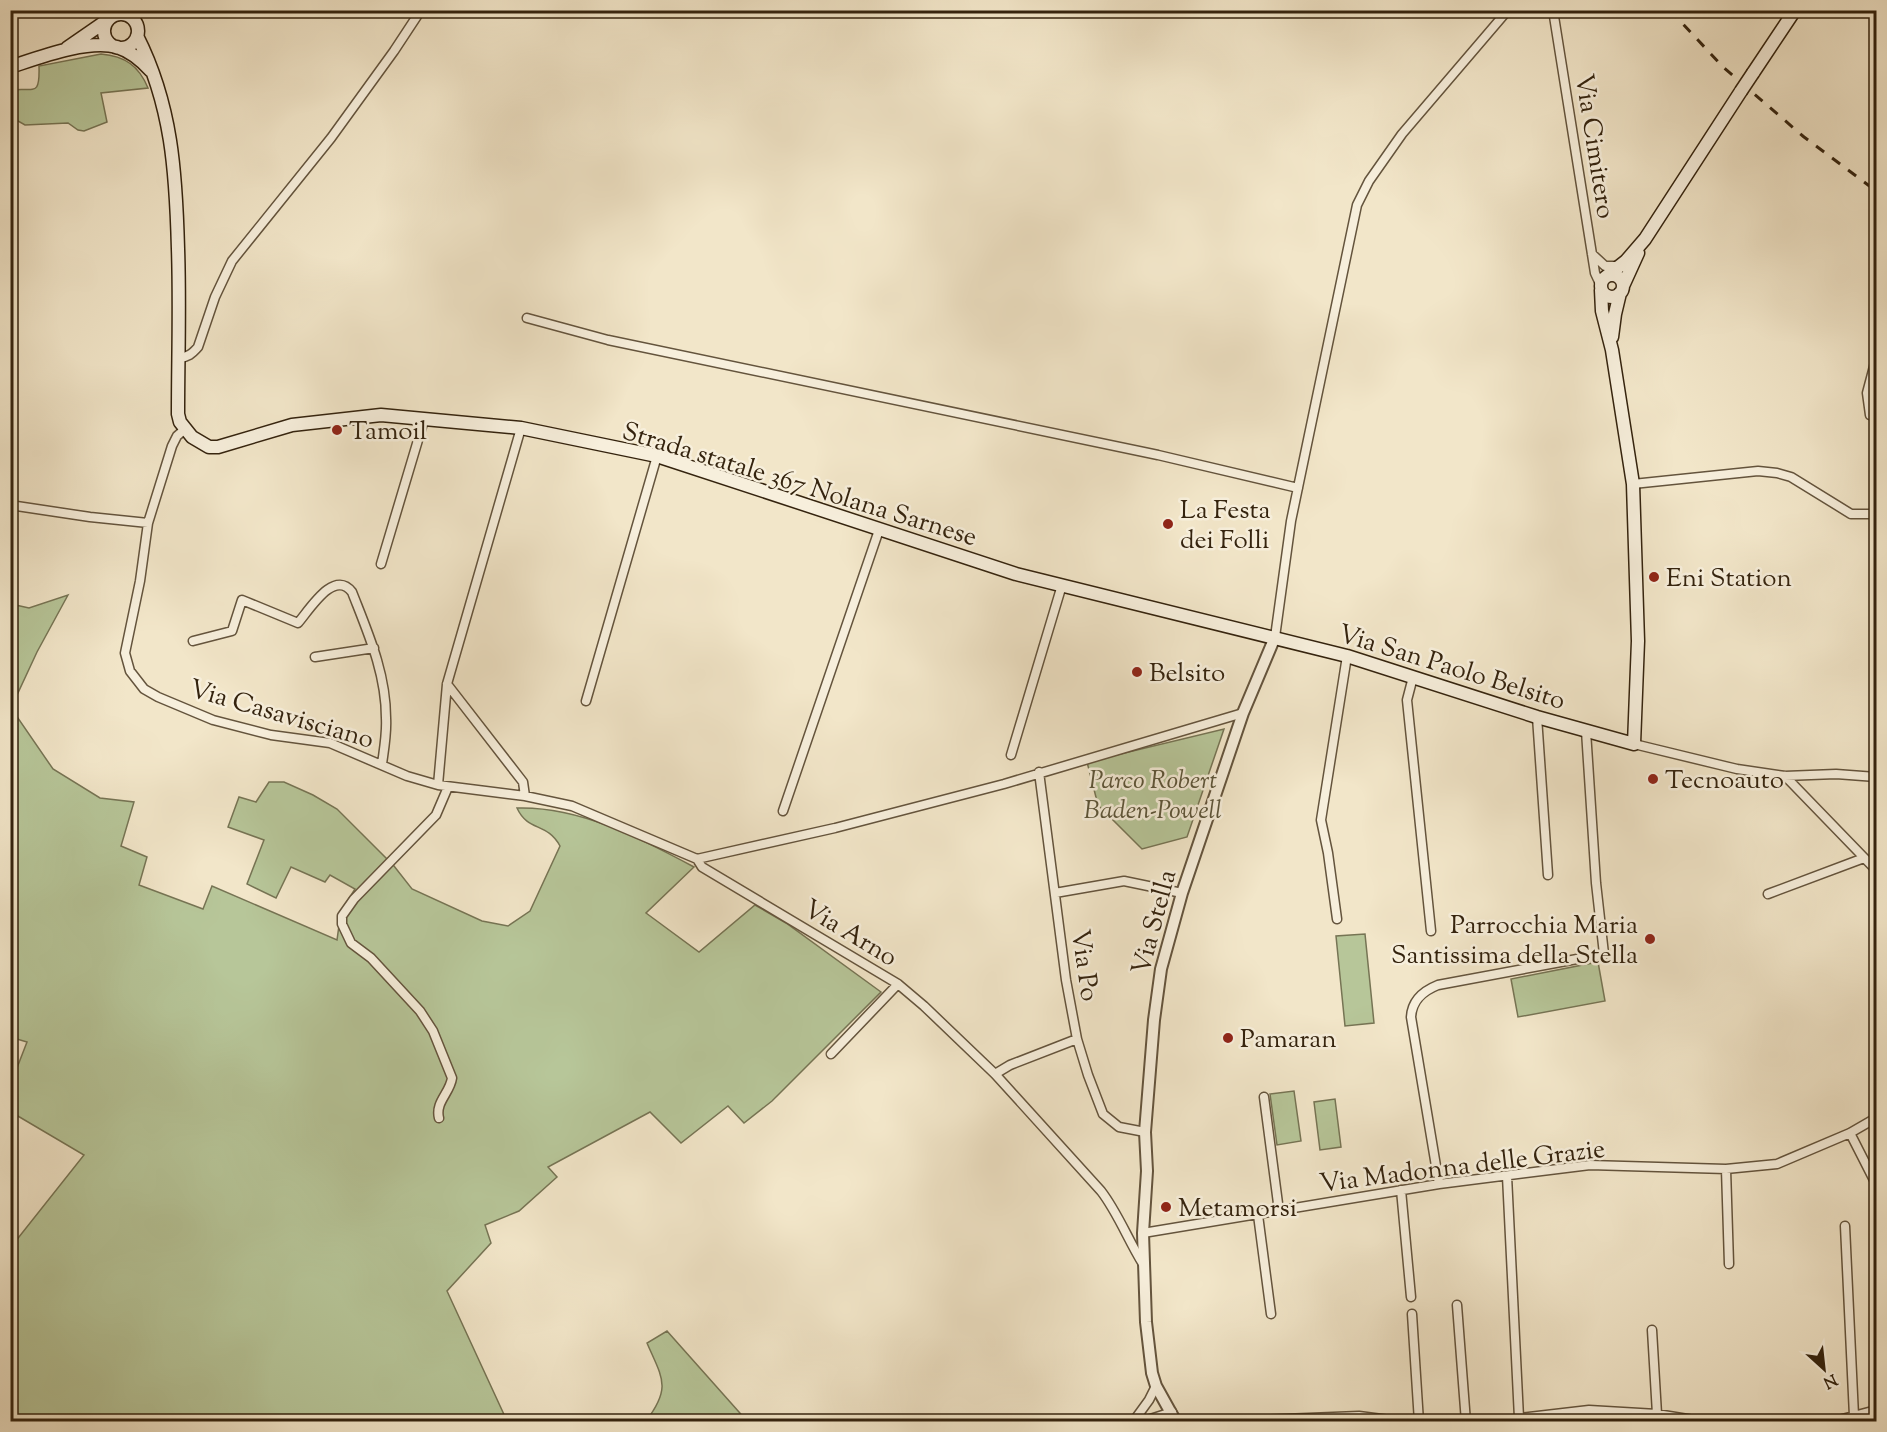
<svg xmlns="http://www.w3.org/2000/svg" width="1887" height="1432" viewBox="0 0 1887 1432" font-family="'Sorts Mill Goudy',serif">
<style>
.green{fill:#b7c699;stroke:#767454;stroke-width:1.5}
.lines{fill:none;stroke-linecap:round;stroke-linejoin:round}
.minor-casing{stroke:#64543d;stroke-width:11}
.tertiary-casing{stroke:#64543d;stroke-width:14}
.secondary-casing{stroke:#34230e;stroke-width:15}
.minor{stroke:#f7efdc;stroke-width:8}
.tertiary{stroke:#f7efdc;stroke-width:10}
.secondary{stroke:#f7efdc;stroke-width:12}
.rail{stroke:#34230e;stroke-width:3;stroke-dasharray:10 10;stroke-linecap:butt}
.secondary-bridge-casing{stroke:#34230e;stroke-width:15;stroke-linecap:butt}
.secondary-bridge{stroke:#f7efdc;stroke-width:12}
.poi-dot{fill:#8f2418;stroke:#f7efdc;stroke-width:2}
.labels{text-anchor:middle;stroke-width:5;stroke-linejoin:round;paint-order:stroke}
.street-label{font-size:26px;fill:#34230e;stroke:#f7efdc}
.poi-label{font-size:26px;fill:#34230e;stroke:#f7efdc;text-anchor:start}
.park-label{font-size:26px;font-style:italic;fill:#5b5438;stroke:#f7efdc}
</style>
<rect width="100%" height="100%" fill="#f2e6c9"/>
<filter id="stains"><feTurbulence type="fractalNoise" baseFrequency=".00333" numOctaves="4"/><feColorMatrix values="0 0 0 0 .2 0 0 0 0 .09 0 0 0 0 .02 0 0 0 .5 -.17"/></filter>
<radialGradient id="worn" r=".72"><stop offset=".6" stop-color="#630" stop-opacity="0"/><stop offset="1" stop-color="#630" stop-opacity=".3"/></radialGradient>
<!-- green -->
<path class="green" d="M 101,54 C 125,56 139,66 148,88 L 101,93 L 107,122 L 84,131 L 78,130 L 68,123 L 25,125 L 11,117 L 11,90 C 34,87 40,98 39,66 Z
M 68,595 L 37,652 L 11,708 L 53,769 L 100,798 L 134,802 L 121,846 L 147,857 L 139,885 L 203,909 L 212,886 L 337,940 L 341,911 L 355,889 L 330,875 L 325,882 L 291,867 L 276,898 L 247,884 L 264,840 L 228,827 L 239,797 L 256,802 L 269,782 L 284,782 L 313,795 L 337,809 L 394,866 L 412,889 L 482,921 L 508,926 L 530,911 L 560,846 C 547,822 528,832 517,808 C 579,806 640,838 694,867 L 646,913 L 699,952 L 755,905 L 786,923 L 881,992 L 772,1101 L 744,1123 L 728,1106 L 681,1143 L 650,1112 L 548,1167 L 557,1177 L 519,1211 L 485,1225 L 491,1243 L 447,1291 L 507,1421 L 11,1421 L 11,1247 L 84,1155 L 11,1112 L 10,1086 L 27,1042 L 10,1037 L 11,604 L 29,608 Z
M 1224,729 L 1187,837 L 1142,849 L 1098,805 L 1087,762 Z
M 1365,934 L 1374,1023 L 1345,1026 L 1336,936 Z
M 1598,962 L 1605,1001 L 1518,1017 L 1511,979 Z
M 1294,1091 L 1301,1141 L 1277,1145 L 1270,1094 Z
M 1335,1099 L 1341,1147 L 1320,1150 L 1314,1102 Z
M 667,1331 L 747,1421 L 646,1421 C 672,1387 662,1378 647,1343 Z"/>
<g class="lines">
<!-- minor casing -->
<g class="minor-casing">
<path id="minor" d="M 1553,10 L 1595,273 L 1601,286
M 1592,254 L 1605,266 L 1619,266
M 527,318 L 608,340 L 1158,455 L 1298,488
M 179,358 C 188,357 192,354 198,347 L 215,297 L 232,261 L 331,138 L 394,51 L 421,10
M 1876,359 L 1867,393 L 1870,415 L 1876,414
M 1633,484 L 1758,471 L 1777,473 L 1791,477 L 1851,514 L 1876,514
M 10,505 L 90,517 L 148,523 L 172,446 L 177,436 L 185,429
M 148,523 L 140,581 L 125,653 L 130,671 L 144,689 L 158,697 L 213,720 L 271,735 L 330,743 L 407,776 L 438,785 L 525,796 L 572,806 L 697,859 L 702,867 L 898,984 L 924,1006 L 995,1074 L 1101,1191 C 1118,1213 1128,1240 1143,1264
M 381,564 L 424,420
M 1275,637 L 1291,521 L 1357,205 L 1369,181 L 1402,134 L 1508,10
M 193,641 L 232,631 L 242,600 L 298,623 C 310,609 334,569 352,592 C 368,633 386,673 386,718 C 387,733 384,749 382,764
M 315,657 L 374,648
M 1413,677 L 1407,700 L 1431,931
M 447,684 L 523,782 L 525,796
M 586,701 L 657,456
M 1537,717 L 1548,875
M 1634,744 L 1737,769 L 1785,776 L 1836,774 L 1876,777
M 1011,755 L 1062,585
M 1039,772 L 1066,980 L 1077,1039 L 1088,1075 L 1103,1114 L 1119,1127 L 1145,1132
M 1785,776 L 1876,870
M 438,785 L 447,684 L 521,428
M 783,811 L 879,530
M 697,859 L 835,828 L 1004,784 L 1243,713
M 1055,893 L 1124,881 L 1182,893
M 1768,894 L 1864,858
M 1337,919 L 1328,853 L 1321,820 L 1347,656
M 831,1054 L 898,984
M 995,1074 L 1010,1065 L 1077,1039
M 1264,1097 L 1279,1211
M 439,1118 C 435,1102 450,1093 452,1078 L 433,1031 L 420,1011 L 371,958 L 351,943 L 342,924 L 342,916 L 354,899 L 436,815 L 448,787
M 1850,1133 L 1876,1184
M 1726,1169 L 1729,1264
M 1507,1176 L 1519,1418
M 1439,1184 L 1411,1017 C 1412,1000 1423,991 1438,985 L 1604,954 L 1596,883 L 1586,731
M 1401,1190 L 1411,1297
M 1258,1215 L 1271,1314
M 1845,1226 L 1854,1416
M 1143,1233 L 1439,1184 L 1590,1165 L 1726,1169 L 1777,1164 L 1850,1133 L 1876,1118
M 1457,1305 L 1466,1422
M 1412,1314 L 1419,1422
M 1652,1330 L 1657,1414
M 1133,1422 L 1149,1400 L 1156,1386
M 1141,1422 L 1172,1412
M 1211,1422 L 1359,1416 L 1405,1422
M 1485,1422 L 1589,1410 L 1657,1414 L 1706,1422
M 1831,1422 L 1876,1410"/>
</g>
<!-- tertiary casing -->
<g class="tertiary-casing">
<path id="tertiary" d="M 1176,1422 L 1156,1386 L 1152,1373 L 1146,1322 L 1143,1233 L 1147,1171 L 1145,1132 L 1154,1020 L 1161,969 L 1182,893 L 1243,713 L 1275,637"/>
</g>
<!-- secondary casing -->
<g class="secondary-casing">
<path id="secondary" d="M104 31a17 17 0 1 1 34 0a17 17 0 1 1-34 0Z
M 137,36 C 172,105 176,173 178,249 C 180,304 178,359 178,414 L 180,422 L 192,437 L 209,447 L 218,447 L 292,425 L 381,415 L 521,428 L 657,456 L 1016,574 L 1347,656 L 1537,717 L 1634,744 L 1638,641 L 1633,484 L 1612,350 L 1602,311 L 1601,290
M 67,48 L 109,19
M 10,67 C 38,58 87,39 117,47 C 130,51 142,61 151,71
M 1753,73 L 1795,10
M1601 286a11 11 0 1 1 22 0a11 11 0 1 1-22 0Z
M 1607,276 L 1626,261 L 1645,239 L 1741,91
M 1623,286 L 1638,253
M 1612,337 L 1615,314 L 1620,293"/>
</g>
<!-- minor -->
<use href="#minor" class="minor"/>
<!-- tertiary -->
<use href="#tertiary" class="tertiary"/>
<!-- secondary -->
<use href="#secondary" class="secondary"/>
<!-- rail -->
<path class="rail" d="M 1670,10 L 1723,67 L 1804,137 L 1876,191"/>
<!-- secondary-bridge casing -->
<g class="secondary-bridge-casing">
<path id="secondary-bridge" d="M 1741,91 L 1753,73"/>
</g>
<!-- secondary-bridge -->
<use href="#secondary-bridge" class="secondary-bridge"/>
</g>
<!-- markers -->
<g class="poi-dot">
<circle cx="337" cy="430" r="6"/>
<circle cx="1168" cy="524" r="6"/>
<circle cx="1654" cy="577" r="6"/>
<circle cx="1137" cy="672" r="6"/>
<circle cx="1653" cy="779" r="6"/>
<circle cx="1650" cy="939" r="6"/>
<circle cx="1228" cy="1038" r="6"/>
<circle cx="1166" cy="1207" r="6"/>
</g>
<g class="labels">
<!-- street labels -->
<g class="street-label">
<text transform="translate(1596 146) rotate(81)" y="9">Via Cimitero</text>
<text transform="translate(800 483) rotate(17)" y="9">Strada statale 367 Nolana Sarnese</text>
<text transform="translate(1452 666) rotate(17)" y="9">Via San Paolo Belsito</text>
<text transform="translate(282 713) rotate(16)" y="9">Via Casavisciano</text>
<text transform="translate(1153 922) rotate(-75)" y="9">Via Stella</text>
<text transform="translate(851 932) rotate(31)" y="9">Via Arno</text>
<text transform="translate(1086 965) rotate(82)" y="9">Via Po</text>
<text transform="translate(1462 1165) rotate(-7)" y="9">Via Madonna delle Grazie</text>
</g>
<!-- poi labels -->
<g class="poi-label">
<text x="349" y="439">Tamoil</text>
<text x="1180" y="518">La Festa<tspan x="1180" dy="30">dei Folli</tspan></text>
<text x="1666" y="586">Eni Station</text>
<text x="1149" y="681">Belsito</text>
<text x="1665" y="788">Tecnoauto</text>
<text x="1638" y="933" text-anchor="end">Parrocchia Maria<tspan x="1638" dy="30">Santissima della Stella</tspan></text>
<text x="1240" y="1047">Pamaran</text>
<text x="1178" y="1216">Metamorsi</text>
</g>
<!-- park labels -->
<g class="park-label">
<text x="1153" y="788">Parco Robert<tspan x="1153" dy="30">Baden-Powell</tspan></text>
</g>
</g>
<!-- margin -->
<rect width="1887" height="1432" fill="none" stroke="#f2e6c9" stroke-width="36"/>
<rect x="12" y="12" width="1863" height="1408" fill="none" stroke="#34230e" stroke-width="3"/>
<rect x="18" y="18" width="1851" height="1396" fill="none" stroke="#34230e" stroke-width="1.5"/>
<!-- north arrow -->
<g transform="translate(1824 1369) rotate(153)" stroke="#f7efdc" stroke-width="4.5" paint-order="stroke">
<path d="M0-4.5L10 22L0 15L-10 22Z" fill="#34230e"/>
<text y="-9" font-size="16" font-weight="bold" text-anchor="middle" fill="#34230e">N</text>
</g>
<rect width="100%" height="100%" filter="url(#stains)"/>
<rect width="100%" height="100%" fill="url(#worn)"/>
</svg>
